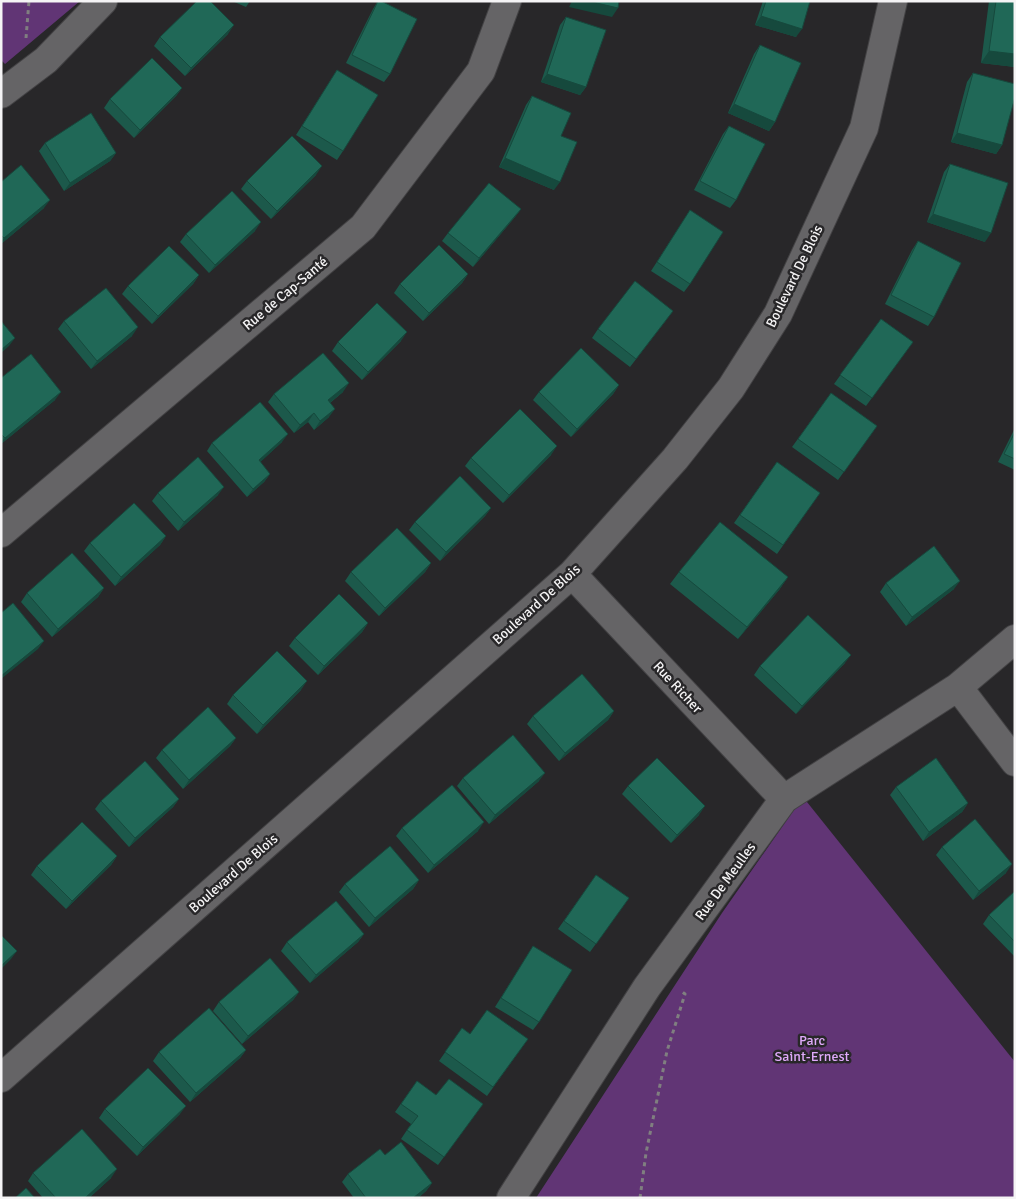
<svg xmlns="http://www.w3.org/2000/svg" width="1016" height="1199" viewBox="0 0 1016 1199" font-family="Signika,sans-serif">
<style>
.green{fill:#613575}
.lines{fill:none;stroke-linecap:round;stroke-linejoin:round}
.street-casing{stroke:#434244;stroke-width:30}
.path{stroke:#807f80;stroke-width:3;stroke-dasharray:4 4;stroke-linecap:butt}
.street{stroke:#656466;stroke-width:28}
.wall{fill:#1c594b}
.shaded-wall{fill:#16493d}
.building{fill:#206857;stroke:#16493d}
.labels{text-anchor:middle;stroke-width:5;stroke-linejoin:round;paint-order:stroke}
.street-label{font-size:14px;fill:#f5f4f5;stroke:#282729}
.park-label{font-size:14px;fill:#e0aafb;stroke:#282729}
</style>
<rect width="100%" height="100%" fill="#282729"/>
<!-- green -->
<path class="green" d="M 1,1 L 80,1 L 5,64 L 1,60 Z
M 803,797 L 1015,1062 L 1015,1198 L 536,1198 L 722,913 Z"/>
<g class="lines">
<!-- street casing -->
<g class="street-casing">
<path id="street" d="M 1,94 L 46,60 L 103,1
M 1,533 L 363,227 L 481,71 L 507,1
M 572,574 L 784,799
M 958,687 L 1015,762
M 1,1078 L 572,574 L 675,459 L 731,388 L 778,314 L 864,128 L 893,1
M 511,1198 L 647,987 L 784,799 L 958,687 L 1015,639"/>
</g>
<!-- path -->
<path class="path" d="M 26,38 L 29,1
M 640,1198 L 646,1153 L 667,1051 L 685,994 L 680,990"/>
<!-- street -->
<use href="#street" class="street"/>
</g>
<!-- wall -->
<path class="wall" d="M 232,1 L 250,1 L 246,7 Z
M 378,1 L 390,74 L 384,82 L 346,63 L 373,9 Z
M 763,1 L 810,1 L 796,37 L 755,25 Z
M 989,1 L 1015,1 L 1015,67 L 981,63 Z
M 566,17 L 586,87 L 580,95 L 541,82 L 560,25 Z
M 228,34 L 185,76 L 154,46 L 160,37 Z
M 760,45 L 775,122 L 769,131 L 728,113 L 754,54 Z
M 337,70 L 343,151 L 337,160 L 296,135 Z
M 973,73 L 1002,145 L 996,154 L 951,142 L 967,82 Z
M 182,88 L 176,96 L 134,138 L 104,108 L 110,99 Z
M 532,96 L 561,136 L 554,190 L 499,167 L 526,105 Z
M 729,126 L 736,200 L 730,208 L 694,190 L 723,134 Z
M 45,143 L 116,153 L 110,161 L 64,191 L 39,151 Z
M 950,164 L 985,242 L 927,222 L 944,172 Z
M 316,175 L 271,219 L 241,189 L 247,181 Z
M 1,182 L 44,208 L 1,244 Z
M 521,209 L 515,217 L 473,267 L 442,241 L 448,233 Z
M 690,210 L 690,284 L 684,292 L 651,271 Z
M 255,231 L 209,273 L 180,242 L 186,234 Z
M 918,241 L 934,317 L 928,326 L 885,304 L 912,250 Z
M 468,274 L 462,283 L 423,321 L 394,293 L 400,284 Z
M 199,275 L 193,284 L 152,324 L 122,294 L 128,286 Z
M 667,319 L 630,367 L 592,338 L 598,329 Z
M 881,319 L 913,342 L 866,406 L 834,384 Z
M 64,321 L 132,336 L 91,369 L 58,329 Z
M 401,341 L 362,380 L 332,351 L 338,342 Z
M 1,378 L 55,400 L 1,444 Z
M 619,385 L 613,394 L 571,437 L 533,400 L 539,392 Z
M 343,392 L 330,403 L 329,417 L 314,430 L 308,422 L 294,433 L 268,402 L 274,394 Z
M 831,393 L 877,426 L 838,480 L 792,447 Z
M 1015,428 L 1015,470 L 998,462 Z
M 282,442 L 260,462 L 270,474 L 264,482 L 247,497 L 207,451 L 212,443 Z
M 551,455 L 503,503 L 465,466 L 471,458 Z
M 777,462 L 820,493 L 777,554 L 734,523 Z
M 158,493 L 218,495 L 178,531 L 152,501 Z
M 491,508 L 485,516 L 440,561 L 409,530 L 415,522 Z
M 166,536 L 160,545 L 115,586 L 84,551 L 90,543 Z
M 431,563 L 425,572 L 379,616 L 345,581 L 351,572 Z
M 679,572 L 788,577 L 779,590 L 738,639 L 670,584 Z
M 886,583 L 954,589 L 906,626 L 880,592 Z
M 104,588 L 98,597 L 52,637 L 21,602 L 27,593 Z
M 368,623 L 362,632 L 318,675 L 289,646 L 295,638 Z
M 845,663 L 796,714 L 754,675 L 760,666 Z
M 301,690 L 257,734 L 227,704 L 233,695 Z
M 614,711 L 608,720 L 559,761 L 527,724 L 533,716 Z
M 236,738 L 230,746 L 183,789 L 156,758 L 162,750 Z
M 463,778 L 539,781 L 489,824 L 457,786 Z
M 628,786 L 699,815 L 671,843 L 622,794 Z
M 896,787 L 968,803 L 962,812 L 923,841 L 890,795 Z
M 179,799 L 173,807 L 129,847 L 95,809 L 101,801 Z
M 402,828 L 478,831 L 428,873 L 396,836 Z
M 942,847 L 1006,873 L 973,900 L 936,855 Z
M 117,856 L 111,865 L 66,909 L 31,875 L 37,866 Z
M 596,875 L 629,898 L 590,952 L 558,929 Z
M 419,880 L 413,889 L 369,927 L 339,892 L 345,884 Z
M 1015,891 L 1015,957 L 983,924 L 989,915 Z
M 364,934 L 358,942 L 310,983 L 281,951 L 287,942 Z
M 533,946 L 539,1022 L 533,1030 L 495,1007 Z
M 299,992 L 293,1000 L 242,1044 L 213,1011 L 219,1002 Z
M 462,1028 L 470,1034 L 528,1039 L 487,1096 L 439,1061 Z
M 246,1050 L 240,1058 L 190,1102 L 153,1061 L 159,1052 Z
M 417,1081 L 436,1095 L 483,1104 L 438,1165 L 401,1139 L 411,1124 L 395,1112 Z
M 105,1109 L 180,1114 L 137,1156 L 99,1118 Z
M 385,1155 L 432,1183 L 426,1191 L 418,1198 L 354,1198 L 342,1182 L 348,1174 Z
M 33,1173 L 111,1178 L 89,1198 L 43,1198 L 28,1181 Z"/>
<!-- shaded-wall -->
<path class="shaded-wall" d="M 572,1 L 588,1 L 618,8 L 612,17 L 569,7 Z
M 761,16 L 802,29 L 796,37 L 755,25 Z
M 234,25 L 228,34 L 185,76 L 191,68 Z
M 989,51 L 1015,54 L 1015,67 L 981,63 Z
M 547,74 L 586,87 L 580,95 L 541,82 Z
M 182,88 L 176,96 L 134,138 L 140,130 Z
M 734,104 L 775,122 L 769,131 L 728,113 Z
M 957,133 L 1002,145 L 996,154 L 951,142 Z
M 116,153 L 110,161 L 64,191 L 70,183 Z
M 505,158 L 560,182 L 554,190 L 499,167 Z
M 322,166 L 316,175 L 271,219 L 277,211 Z
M 50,200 L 44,208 L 1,244 L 1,242 L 4,238 Z
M 521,209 L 515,217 L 473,267 L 479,258 Z
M 933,214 L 991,233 L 985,242 L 927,222 Z
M 261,222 L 255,231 L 209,273 L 215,265 Z
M 468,274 L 462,283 L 423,321 L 429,313 Z
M 199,275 L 193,284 L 152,324 L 158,316 Z
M 138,327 L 132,336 L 91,369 L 97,361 Z
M 407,332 L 401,341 L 362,380 L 368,372 Z
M 15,338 L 9,346 L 1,353 L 1,350 Z
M 349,383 L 343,392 L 322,409 L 328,400 Z
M 619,385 L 613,394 L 571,437 L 577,429 Z
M 61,392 L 55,400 L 1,444 L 1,442 L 5,438 Z
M 335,409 L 329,417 L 314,430 L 320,421 Z
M 314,413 L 308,422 L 294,433 L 300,425 Z
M 288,434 L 282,442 L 253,469 L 259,460 Z
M 557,446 L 551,455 L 503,503 L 509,495 Z
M 270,474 L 264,482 L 247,497 L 253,489 Z
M 224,487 L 218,495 L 178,531 L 184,522 Z
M 491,508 L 485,516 L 440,561 L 446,552 Z
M 166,536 L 160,545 L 115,586 L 121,577 Z
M 431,563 L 425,572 L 379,616 L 385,608 Z
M 788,577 L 779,590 L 738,639 L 747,627 Z
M 960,581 L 954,589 L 906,626 L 912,617 Z
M 104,588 L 98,597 L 52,637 L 58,629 Z
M 368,623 L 362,632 L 318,675 L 324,666 Z
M 44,641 L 38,649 L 1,679 L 1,676 Z
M 851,655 L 845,663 L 796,714 L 802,706 Z
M 307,681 L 301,690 L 257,734 L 263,725 Z
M 614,711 L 608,720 L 559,761 L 565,753 Z
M 236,738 L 230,746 L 183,789 L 189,780 Z
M 545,773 L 539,781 L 489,824 L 495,815 Z
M 179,799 L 173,807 L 129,847 L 135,838 Z
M 968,803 L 962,812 L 923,841 L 929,832 Z
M 705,806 L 699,815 L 671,843 L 677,835 Z
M 484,822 L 478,831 L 428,873 L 434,865 Z
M 117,856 L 111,865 L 66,909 L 72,901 Z
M 1012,864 L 1006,873 L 973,900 L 979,891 Z
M 419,880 L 413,889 L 369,927 L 375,918 Z
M 364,934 L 358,942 L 310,983 L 316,975 Z
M 17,951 L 11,959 L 1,969 L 1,966 Z
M 299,992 L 293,1000 L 242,1044 L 248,1036 Z
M 246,1050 L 240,1058 L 190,1102 L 196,1093 Z
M 186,1106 L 180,1114 L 137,1156 L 143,1147 Z
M 117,1169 L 111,1178 L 89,1198 L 85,1198 Z
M 432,1183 L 426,1191 L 418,1198 L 413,1198 Z"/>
<!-- building -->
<path class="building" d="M 197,1 L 210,1 L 234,25 L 191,68 L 160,37 Z
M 378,1 L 381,1 L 417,19 L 390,74 L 352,55 Z
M 588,1 L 619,1 L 618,8 Z
M 766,1 L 810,1 L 802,29 L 761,16 Z
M 996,1 L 1015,1 L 1015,54 L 989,51 Z
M 566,17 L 606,30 L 586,87 L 547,74 Z
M 760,45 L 801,63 L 775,122 L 734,104 Z
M 152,58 L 182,88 L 140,130 L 110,99 Z
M 337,70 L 378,95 L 343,151 L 302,126 Z
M 973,73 L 1015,84 L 1015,97 L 1002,145 L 957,133 Z
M 532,96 L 571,113 L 561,136 L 577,142 L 560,182 L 505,158 Z
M 91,113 L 116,153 L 70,183 L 45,143 Z
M 729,126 L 765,144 L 736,200 L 700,181 Z
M 292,136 L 322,166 L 277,211 L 247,181 Z
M 950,164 L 1008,183 L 991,233 L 933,214 Z
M 21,165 L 50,200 L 4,238 L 1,235 L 1,182 Z
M 489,183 L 521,209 L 479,258 L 448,233 Z
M 232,191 L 261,222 L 215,265 L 186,234 Z
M 690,210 L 723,232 L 690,284 L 657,262 Z
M 918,241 L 961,263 L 934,317 L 891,295 Z
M 439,245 L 468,274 L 429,313 L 400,284 Z
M 169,246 L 199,275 L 158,316 L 128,286 Z
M 635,281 L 673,311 L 636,359 L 598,329 Z
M 106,288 L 138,327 L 97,361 L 64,321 Z
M 377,303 L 407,332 L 368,372 L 338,342 Z
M 881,319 L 913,342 L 872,398 L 840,375 Z
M 1,321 L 15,338 L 1,350 Z
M 581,348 L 619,385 L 577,429 L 539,392 Z
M 323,353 L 349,383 L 328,400 L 335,409 L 320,421 L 314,413 L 300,425 L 274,394 Z
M 31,354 L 61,392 L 5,438 L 1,434 L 1,378 Z
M 831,393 L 877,426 L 844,472 L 798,439 Z
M 260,402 L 288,434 L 259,460 L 270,474 L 253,489 L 212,443 Z
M 520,409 L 557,446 L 509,495 L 471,458 Z
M 1015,432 L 1015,459 L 1004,454 Z
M 198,457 L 224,487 L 184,522 L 158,493 Z
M 777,462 L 820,493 L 783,545 L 740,515 Z
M 460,476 L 491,508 L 446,552 L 415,522 Z
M 134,503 L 166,536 L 121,577 L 90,543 Z
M 720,522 L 788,577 L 747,627 L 679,572 Z
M 397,528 L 431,563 L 385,608 L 351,572 Z
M 934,546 L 960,581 L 912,617 L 886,583 Z
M 72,553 L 104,588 L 58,629 L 27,593 Z
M 339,594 L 368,623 L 324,666 L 295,638 Z
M 13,603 L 44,641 L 1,676 L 1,613 Z
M 808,615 L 851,655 L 802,706 L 760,666 Z
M 277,651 L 307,681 L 263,725 L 233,695 Z
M 582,674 L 614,711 L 565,753 L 533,716 Z
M 208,707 L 236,738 L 189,780 L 162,750 Z
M 513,735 L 545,773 L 495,815 L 463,778 Z
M 657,758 L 705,806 L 677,835 L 628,786 Z
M 936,758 L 968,803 L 929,832 L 896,787 Z
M 145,761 L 179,799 L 135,838 L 101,801 Z
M 452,785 L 484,822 L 434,865 L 402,828 Z
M 975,819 L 1012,864 L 979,891 L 942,847 Z
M 82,822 L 117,856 L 72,901 L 37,866 Z
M 390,846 L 419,880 L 375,918 L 345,884 Z
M 596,875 L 629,898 L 596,944 L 564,921 Z
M 1015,891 L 1015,942 L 989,915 Z
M 336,901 L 364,934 L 316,975 L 287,942 Z
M 1,935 L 17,951 L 1,966 Z
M 533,946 L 572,970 L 539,1022 L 501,998 Z
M 270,958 L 299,992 L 248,1036 L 219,1002 Z
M 209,1008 L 246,1050 L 196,1093 L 159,1052 Z
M 487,1010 L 528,1039 L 493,1087 L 445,1052 L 462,1028 L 470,1034 Z
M 148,1068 L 186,1106 L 143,1147 L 105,1109 Z
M 449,1079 L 483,1104 L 444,1157 L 407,1130 L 418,1116 L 401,1104 L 417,1081 L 436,1095 Z
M 82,1129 L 117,1169 L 85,1198 L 56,1198 L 33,1173 Z
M 401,1142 L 432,1183 L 413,1198 L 366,1198 L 348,1174 L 380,1149 L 385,1155 Z
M 26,1188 L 35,1198 L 15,1198 Z"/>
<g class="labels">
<!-- street labels -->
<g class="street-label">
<text transform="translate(794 276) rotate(-64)" y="5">Boulevard De Blois</text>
<text transform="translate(285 293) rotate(-40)" y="5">Rue de Cap-Santé</text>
<text transform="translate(536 604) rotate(-42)" y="5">Boulevard De Blois</text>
<text transform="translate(678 687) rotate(47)" y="5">Rue Richer</text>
<text transform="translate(233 873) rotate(-41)" y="5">Boulevard De Blois</text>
<text transform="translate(725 881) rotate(-54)" y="5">Rue De Meulles</text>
</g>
<!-- park labels -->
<g class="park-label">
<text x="812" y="1045">Parc<tspan x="812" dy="16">Saint-Ernest</tspan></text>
</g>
</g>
<!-- border -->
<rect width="1016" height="1199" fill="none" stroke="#f5f4f5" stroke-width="5"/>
</svg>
